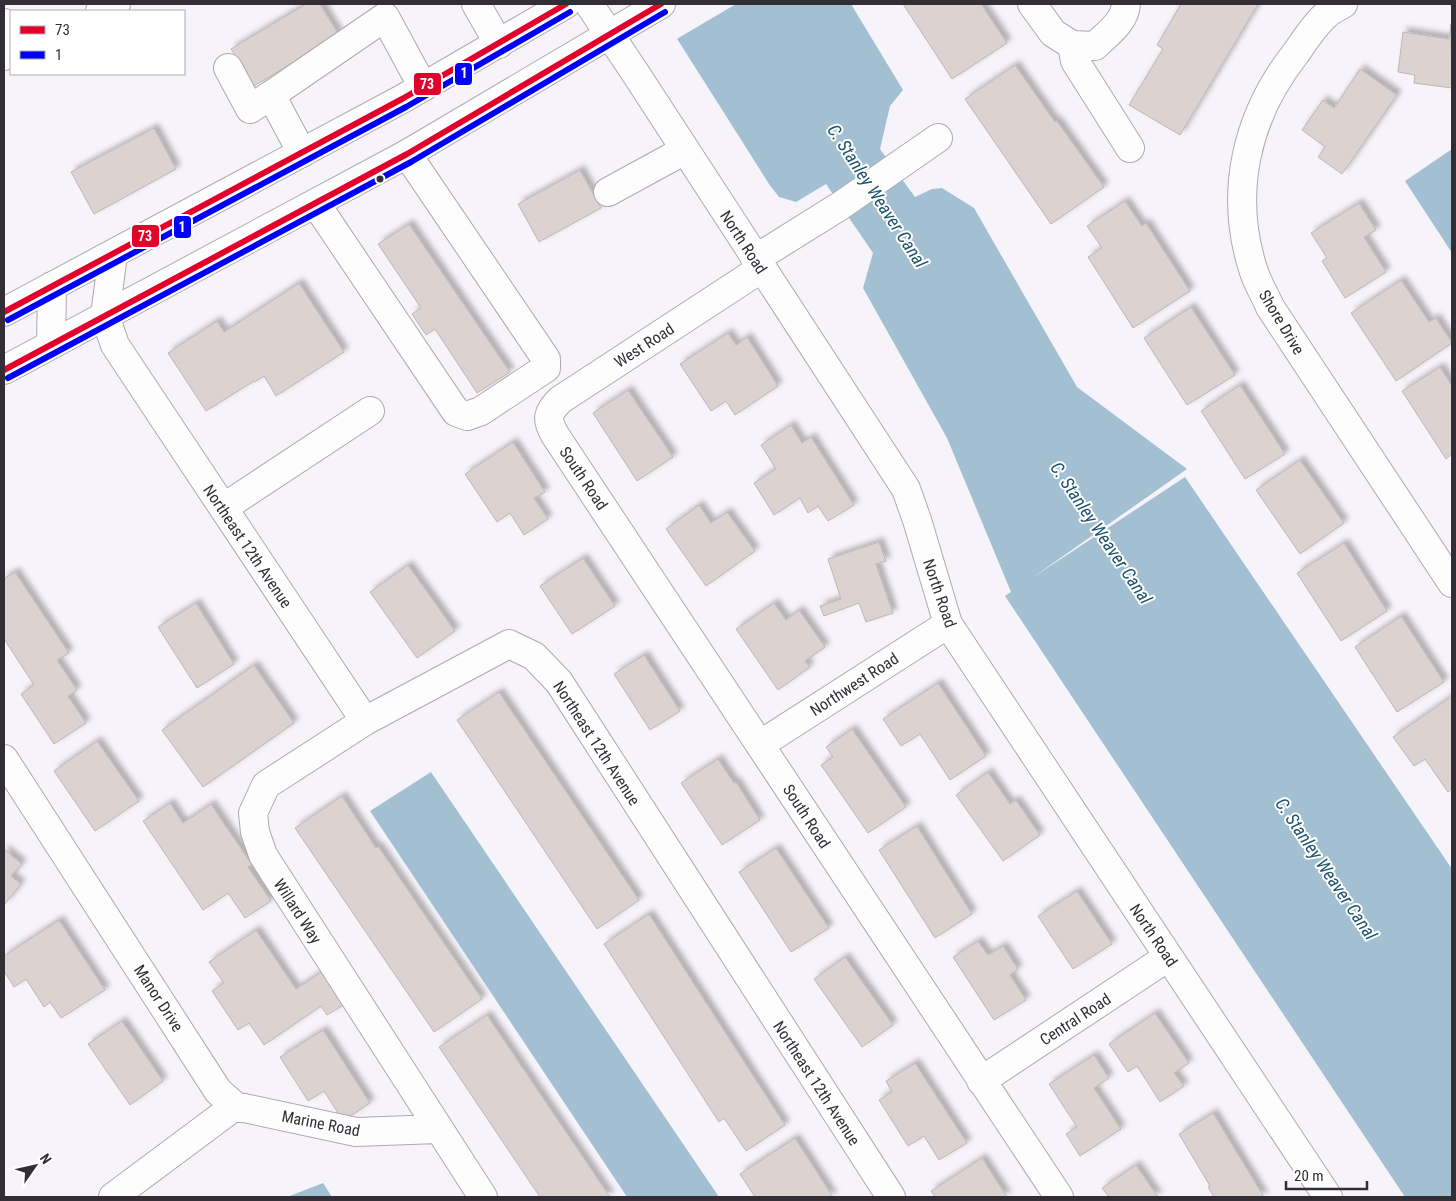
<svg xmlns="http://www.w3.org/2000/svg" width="1456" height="1201" viewBox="0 0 1456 1201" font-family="'Roboto Condensed',sans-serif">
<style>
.water{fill:#a3c0d3}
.pier{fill:#f7f3fa}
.building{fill:#dcd3d0;stroke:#bcb6b7;filter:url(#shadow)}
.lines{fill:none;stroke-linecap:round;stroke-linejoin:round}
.minor-casing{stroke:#ada9af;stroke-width:30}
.major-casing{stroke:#ada9af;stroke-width:30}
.minor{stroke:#fefdfe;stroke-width:28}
.major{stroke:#fefdfe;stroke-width:28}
.bus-1-casing{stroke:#fff;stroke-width:10}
.bus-2-casing{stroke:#fff;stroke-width:10}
.bus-1{stroke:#e4002b;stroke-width:6}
.bus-2{stroke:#00f;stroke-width:6}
.bus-dot{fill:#332e36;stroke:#fff;stroke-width:2}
.labels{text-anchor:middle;stroke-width:4;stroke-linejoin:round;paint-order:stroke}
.street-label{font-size:16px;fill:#332e36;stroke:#fff}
.water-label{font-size:18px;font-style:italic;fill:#1c526c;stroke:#fff}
.line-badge{stroke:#fff;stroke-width:2}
.badge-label{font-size:14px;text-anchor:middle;font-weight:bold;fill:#fff}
</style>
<defs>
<filter id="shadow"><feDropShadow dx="4.5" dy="-4.5" stdDeviation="2.5" flood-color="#0004"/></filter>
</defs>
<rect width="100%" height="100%" fill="#f7f3fa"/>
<!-- water -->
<path class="water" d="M 655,4 L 851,4 L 903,90 L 890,106 L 880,149 L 915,197 L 932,189 L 942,188 L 974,208 L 1077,387 L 1187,469 L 1032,578 L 1185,477 L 1452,869 L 1452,1197 L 1405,1197 L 1005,596 L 1011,592 L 947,438 L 863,288 L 873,253 L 826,184 L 796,202 L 779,197 L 769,184 Z
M 1452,149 L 1452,253 L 1405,181 Z
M 431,772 L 719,1197 L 627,1197 L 370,811 Z
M 323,1183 L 332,1197 L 287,1197 Z"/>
<!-- pier -->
<path class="pier" d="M 652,4 L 736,4 L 675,40 Z"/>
<!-- building -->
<path class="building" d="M 306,4 L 320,4 L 339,35 L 254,86 L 231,49 Z
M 903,4 L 981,4 L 1007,43 L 952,79 Z
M 1181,4 L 1258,4 L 1180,135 L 1129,105 L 1163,49 L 1157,45 Z
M 1451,24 L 1452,88 L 1414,83 L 1415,75 L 1398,72 L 1403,32 L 1449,39 Z
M 1015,65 L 1055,122 L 1057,121 L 1104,187 L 1051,224 L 965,99 Z
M 1360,69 L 1397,95 L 1342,174 L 1318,157 L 1325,147 L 1302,130 L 1323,100 L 1334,108 Z
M 154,128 L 176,169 L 94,214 L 71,172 Z
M 580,170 L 601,208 L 539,242 L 518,204 Z
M 1125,201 L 1142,226 L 1146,223 L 1190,291 L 1133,328 L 1088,257 L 1102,248 L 1087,226 Z
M 1359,203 L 1376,230 L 1364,237 L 1386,272 L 1345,298 L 1322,261 L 1327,258 L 1311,233 Z
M 409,224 L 510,372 L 477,393 L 435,329 L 426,335 L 412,314 L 421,308 L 378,244 Z
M 1401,280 L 1429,322 L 1436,318 L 1452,343 L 1396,381 L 1351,313 Z
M 299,283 L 344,352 L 276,396 L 264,376 L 255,382 L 254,381 L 206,411 L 168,353 L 217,321 L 224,332 Z
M 1191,307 L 1235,375 L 1187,405 L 1144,338 Z
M 728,333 L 736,345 L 747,337 L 778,386 L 735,415 L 726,401 L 711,411 L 680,364 Z
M 1440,367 L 1452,386 L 1452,454 L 1446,459 L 1402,391 Z
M 1240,385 L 1285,454 L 1245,479 L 1201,411 Z
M 628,390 L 673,457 L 637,481 L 593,413 Z
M 791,425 L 802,443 L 811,437 L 854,505 L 828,521 L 818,506 L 808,513 L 800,498 L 774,515 L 754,483 L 776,469 L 761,445 Z
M 513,442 L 545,492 L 534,498 L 548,519 L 524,535 L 510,513 L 497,522 L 465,474 Z
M 1300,460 L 1344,523 L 1300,554 L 1256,490 Z
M 699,505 L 711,523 L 727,512 L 755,551 L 706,586 L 666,529 Z
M 879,542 L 886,561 L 876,564 L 893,613 L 866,622 L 859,603 L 824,616 L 820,606 L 841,599 L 828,559 Z
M 1344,543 L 1387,611 L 1341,641 L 1297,573 Z
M 583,558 L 615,606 L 572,634 L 540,586 Z
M 408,565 L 455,631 L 417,658 L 370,592 Z
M 15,572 L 69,653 L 57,660 L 77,690 L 68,696 L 86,723 L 54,744 L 21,694 L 34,685 L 4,639 L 4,577 L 5,578 Z
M 196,603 L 234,664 L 197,688 L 158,627 Z
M 774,603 L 786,620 L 799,610 L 825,647 L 805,661 L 810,667 L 778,690 L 736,629 Z
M 1401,616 L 1444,682 L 1397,712 L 1355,647 Z
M 644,655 L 680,711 L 650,730 L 614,674 Z
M 254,665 L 294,723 L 203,787 L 162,730 Z
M 938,683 L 986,756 L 950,780 L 920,734 L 901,746 L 883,719 Z
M 499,692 L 639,900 L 597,929 L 457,720 Z
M 1452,696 L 1452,789 L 1448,792 L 1425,759 L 1414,766 L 1393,737 Z
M 852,729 L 906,807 L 868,833 L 821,765 L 833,757 L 826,747 Z
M 97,741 L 139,801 L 95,831 L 54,771 Z
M 718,759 L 734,783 L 736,782 L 760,820 L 722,845 L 681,783 Z
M 988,772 L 1010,804 L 1016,800 L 1040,835 L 1003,861 L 956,795 Z
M 342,796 L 376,848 L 378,846 L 482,999 L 434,1032 L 295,828 Z
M 170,803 L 183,823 L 211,804 L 252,865 L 248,867 L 271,901 L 245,918 L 228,893 L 203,910 L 143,821 Z
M 917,826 L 972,914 L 935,938 L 879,850 Z
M 776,848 L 829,928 L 791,952 L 739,872 Z
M 4,849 L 22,864 L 11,876 L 21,884 L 4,905 Z
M 1077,891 L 1112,944 L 1073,969 L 1038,916 Z
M 649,914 L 785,1125 L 746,1151 L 724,1118 L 719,1122 L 604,944 Z
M 59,920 L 105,990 L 61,1018 L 50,1002 L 44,1007 L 26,979 L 14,987 L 4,971 L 4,956 Z
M 256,930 L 296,989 L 321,972 L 343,1005 L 327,1015 L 321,1006 L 264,1045 L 249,1023 L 238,1030 L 212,991 L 224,983 L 209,962 Z
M 978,941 L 988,955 L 1003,946 L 1018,969 L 1010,975 L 1026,1000 L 994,1020 L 953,957 Z
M 845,957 L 893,1025 L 862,1047 L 814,979 Z
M 1155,1013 L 1189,1063 L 1174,1073 L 1184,1086 L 1160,1102 L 1137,1066 L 1128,1072 L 1109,1044 Z
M 487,1015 L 610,1197 L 540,1197 L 439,1047 Z
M 122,1021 L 163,1081 L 130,1105 L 88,1044 Z
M 323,1030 L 370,1103 L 343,1121 L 324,1091 L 308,1101 L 280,1057 Z
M 1094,1055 L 1109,1078 L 1094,1088 L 1121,1129 L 1080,1156 L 1066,1134 L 1077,1127 L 1049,1084 Z
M 915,1063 L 967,1143 L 939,1160 L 924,1136 L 908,1146 L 879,1100 L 892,1092 L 886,1081 Z
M 1213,1113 L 1264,1197 L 1214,1197 L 1208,1187 L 1210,1186 L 1179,1134 Z
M 795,1138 L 833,1197 L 770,1197 L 769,1196 L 767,1197 L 755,1197 L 740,1174 Z
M 982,1158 L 1007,1197 L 935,1197 L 931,1191 Z
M 1136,1165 L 1158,1197 L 1109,1197 L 1102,1188 Z"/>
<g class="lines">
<!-- minor casing -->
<g class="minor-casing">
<path id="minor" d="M 476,4 L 499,44
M 589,4 L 634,71 L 906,489 L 917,520 L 948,624 L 1328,1197
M 1032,4 L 1053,33 L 1072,45 L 1095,46 C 1107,34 1125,22 1126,4
M 1343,4 C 1338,7 1331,10 1327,14 C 1315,24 1305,40 1296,53 C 1246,116 1228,194 1254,272 C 1258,284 1265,295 1270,307 L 1452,583
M 100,11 L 116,4
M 4,23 L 11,34
M 1072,45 L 1075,61 L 1130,148
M 4,56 L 11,53
M 228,68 L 250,109 L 271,95
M 302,153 L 271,95 L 385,17 L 423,87
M 608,192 L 685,150
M 316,204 L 456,412 L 467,416 L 481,411 L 546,368 L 546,359 L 407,154
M 755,259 L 840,206 L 938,138
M 762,268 L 560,400 C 547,414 546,418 555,435 L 1059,1197
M 105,316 L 115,345 L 365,721
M 223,508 L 370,411
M 761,744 L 948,624
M 4,759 L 218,1091 L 235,1106
M 981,1081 L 1168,957
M 235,1106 L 356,1132 L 438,1129
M 113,1197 L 235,1106
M 483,1197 L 263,855 L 255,832 L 253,813 L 266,785 L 365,721 L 509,644 L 534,656 L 559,682 L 891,1197"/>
</g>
<!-- major casing -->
<g class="major-casing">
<path id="major" d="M 4,312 L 402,99 L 566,4
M 105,316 L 113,254
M 51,345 L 52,286
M 4,370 L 407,154 L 661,4"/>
</g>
<!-- minor -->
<use href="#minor" class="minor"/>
<!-- major -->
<use href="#major" class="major"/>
<!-- bus-1 casing -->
<g class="bus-1-casing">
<path id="bus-1" d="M 4,312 L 402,99 L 566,4
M 4,370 L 407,154 L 661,4"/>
</g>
<!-- bus-2 casing -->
<g class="bus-2-casing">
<path id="bus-2" d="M 8,320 L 406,107 L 570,12
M 8,378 L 411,162 L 665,12"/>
</g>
<!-- bus-1 -->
<use href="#bus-1" class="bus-1"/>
<!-- bus-2 -->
<use href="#bus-2" class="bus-2"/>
</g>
<!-- markers -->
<circle class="bus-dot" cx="380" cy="179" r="4.5"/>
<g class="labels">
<!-- street labels -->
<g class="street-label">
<text transform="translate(744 242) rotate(57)" y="6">North Road</text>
<text transform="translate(1282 322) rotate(59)" y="6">Shore Drive</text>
<text transform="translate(644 345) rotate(-33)" y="6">West Road</text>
<text transform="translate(584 478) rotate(56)" y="6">South Road</text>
<text transform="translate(248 546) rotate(56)" y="6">Northeast 12th Avenue</text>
<text transform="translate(940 593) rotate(71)" y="6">North Road</text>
<text transform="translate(854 684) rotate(-33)" y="6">Northwest Road</text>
<text transform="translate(597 743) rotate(57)" y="6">Northeast 12th Avenue</text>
<text transform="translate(807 816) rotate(57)" y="6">South Road</text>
<text transform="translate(298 911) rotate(57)" y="6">Willard Way</text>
<text transform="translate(1154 935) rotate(56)" y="6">North Road</text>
<text transform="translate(159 998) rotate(57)" y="6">Manor Drive</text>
<text transform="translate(1075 1019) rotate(-33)" y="6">Central Road</text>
<text transform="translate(817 1083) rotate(57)" y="6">Northeast 12th Avenue</text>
<text transform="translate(321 1123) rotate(11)" y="6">Marine Road</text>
</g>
<!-- water labels -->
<g class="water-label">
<text transform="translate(877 196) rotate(57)" y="6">C. Stanley Weaver Canal</text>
<text transform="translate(1101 533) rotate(56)" y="6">C. Stanley Weaver Canal</text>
<text transform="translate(1326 869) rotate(56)" y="6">C. Stanley Weaver Canal</text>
</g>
</g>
<g class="line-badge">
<rect x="454" y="62" width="19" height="24" rx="5" fill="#00f"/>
<rect x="413" y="72" width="29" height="24" rx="5" fill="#e4002b"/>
<rect x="173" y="215" width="19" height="24" rx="5" fill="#00f"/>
<rect x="131" y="224" width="29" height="24" rx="5" fill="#e4002b"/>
</g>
<g class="badge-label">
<text x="464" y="78">1</text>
<text x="427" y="89">73</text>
<text x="182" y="232">1</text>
<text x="145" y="241">73</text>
</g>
<!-- border -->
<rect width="1456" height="1201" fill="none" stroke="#332e36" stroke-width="10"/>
<!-- legend -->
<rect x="10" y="10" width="175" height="65" fill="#ffffff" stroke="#adabaf"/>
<rect x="20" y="26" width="25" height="8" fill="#e4002b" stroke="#adabaf"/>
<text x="55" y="35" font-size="15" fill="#332e36">73</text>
<rect x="20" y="51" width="25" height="8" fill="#0000ff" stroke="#adabaf"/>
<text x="55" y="60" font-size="15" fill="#332e36">1</text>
<!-- north arrow -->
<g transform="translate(35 1166) rotate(56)" stroke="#ffffff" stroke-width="4" paint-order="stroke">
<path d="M0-4L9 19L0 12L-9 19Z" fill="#332e36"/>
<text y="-8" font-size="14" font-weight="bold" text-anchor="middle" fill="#332e36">N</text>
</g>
<!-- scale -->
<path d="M1286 1181v8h81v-8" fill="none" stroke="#332e36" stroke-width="2.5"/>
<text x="1294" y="1181" font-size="15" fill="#332e36" stroke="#ffffff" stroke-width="4" paint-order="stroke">20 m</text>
</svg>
